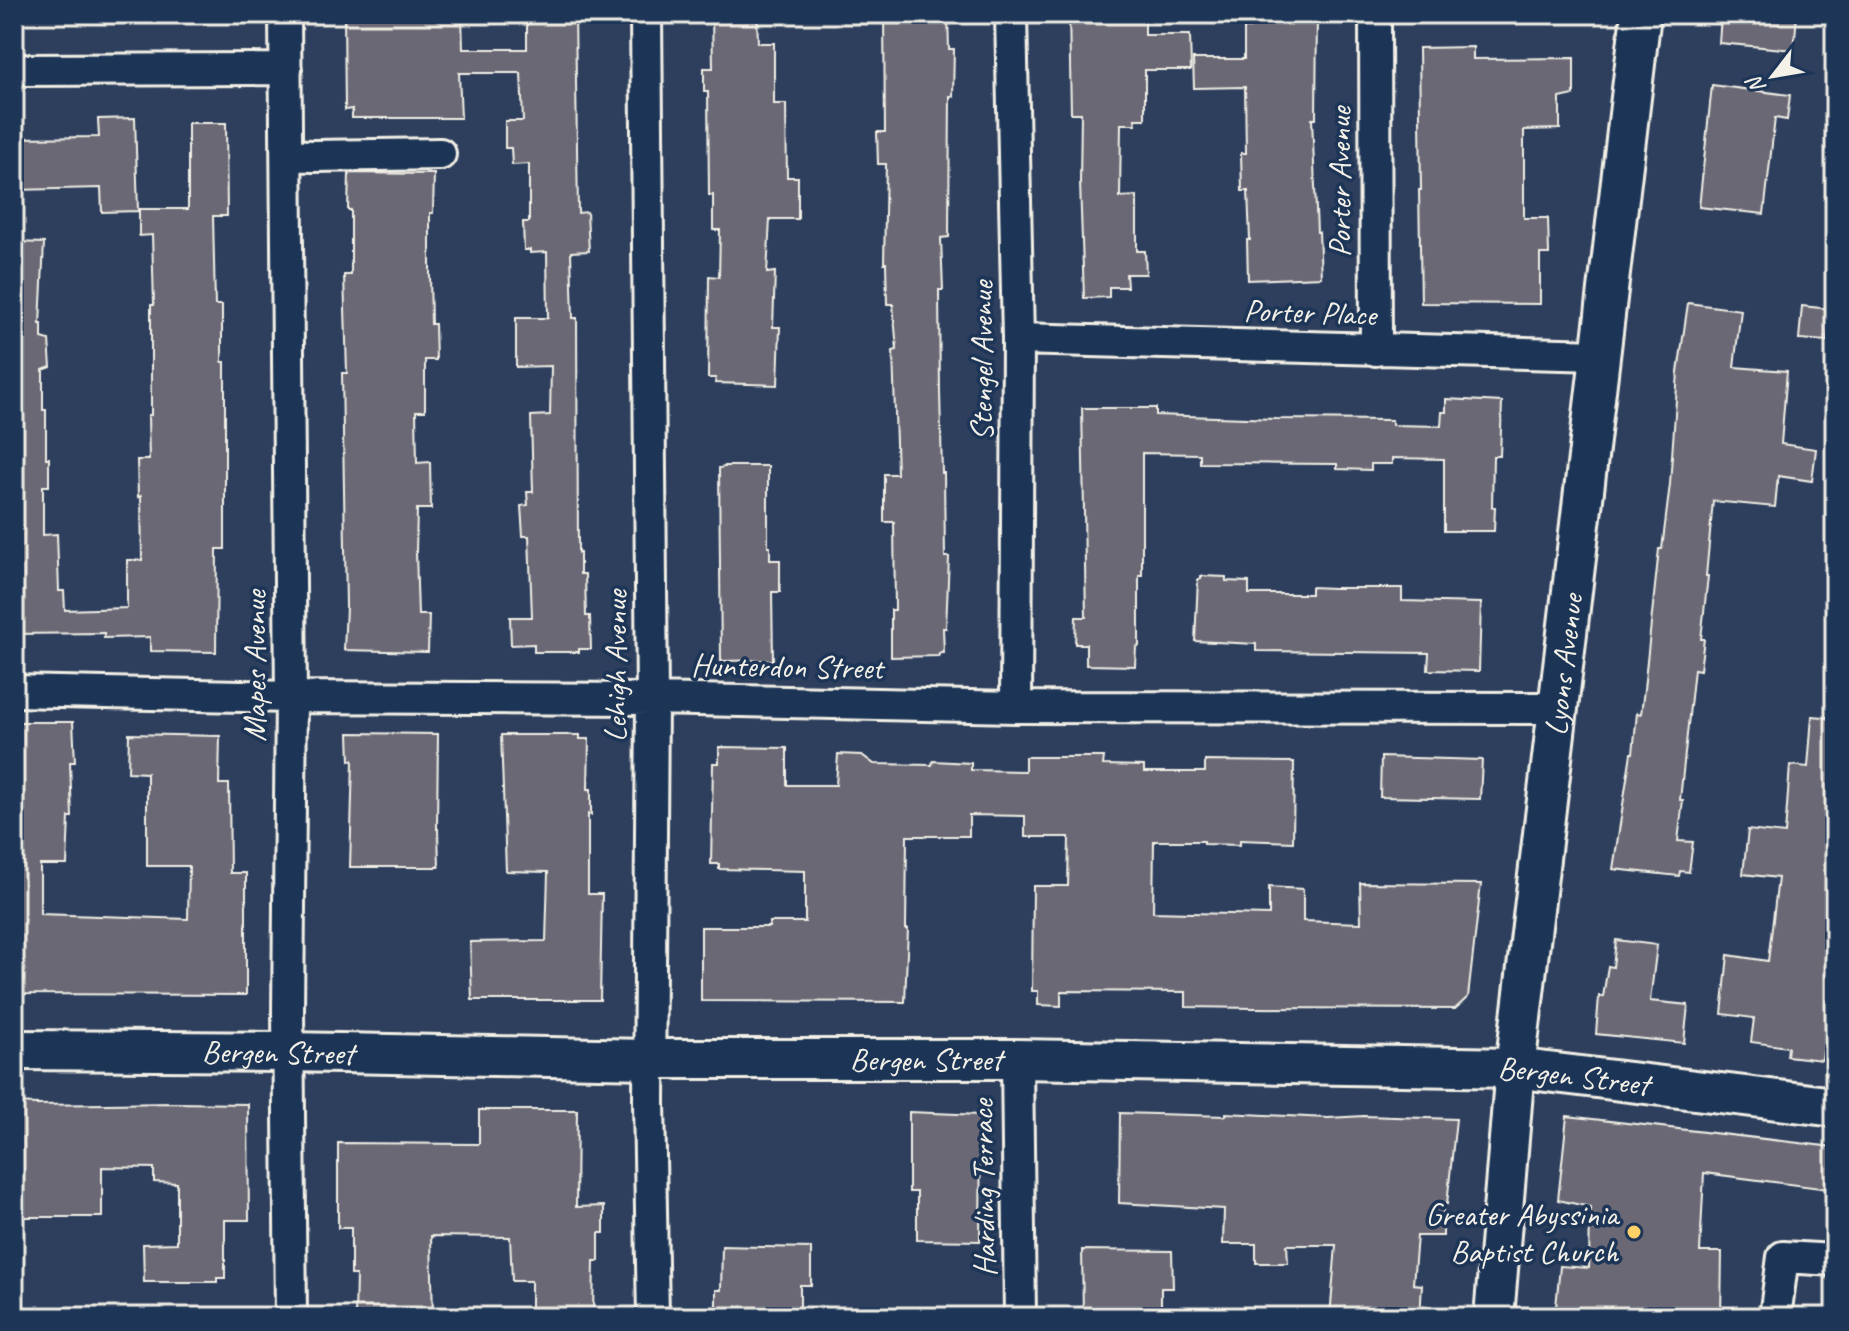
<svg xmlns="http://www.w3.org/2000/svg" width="1849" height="1331" viewBox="0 0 1849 1331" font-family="Caveat,sans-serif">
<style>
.building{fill:#6b6875;stroke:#f4f1e8;stroke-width:2}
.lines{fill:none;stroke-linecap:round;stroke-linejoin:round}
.minor-casing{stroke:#f4f1e8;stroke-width:36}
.major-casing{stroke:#f4f1e8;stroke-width:44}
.minor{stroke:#1d3557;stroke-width:30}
.major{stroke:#1d3557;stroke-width:38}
.poi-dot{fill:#ffd166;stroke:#1d3557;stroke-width:3}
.labels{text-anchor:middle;stroke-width:7;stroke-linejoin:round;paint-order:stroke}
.street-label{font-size:32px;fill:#f4f1e8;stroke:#1d3557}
.poi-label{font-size:32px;fill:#f4f1e8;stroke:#1d3557;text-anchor:end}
</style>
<rect width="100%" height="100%" fill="#2d3f5d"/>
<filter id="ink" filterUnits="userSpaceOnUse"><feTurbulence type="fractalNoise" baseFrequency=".0125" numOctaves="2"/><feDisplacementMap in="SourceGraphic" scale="16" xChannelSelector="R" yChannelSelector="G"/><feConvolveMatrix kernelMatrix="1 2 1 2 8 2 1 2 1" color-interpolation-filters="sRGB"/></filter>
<g filter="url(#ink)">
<!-- building -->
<path class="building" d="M 344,14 L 462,14 L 463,49 L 527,49 L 527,14 L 575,14 L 578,213 L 587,212 L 589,251 L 571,252 L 573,318 L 577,318 L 578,553 L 580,553 L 580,574 L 585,574 L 586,616 L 590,616 L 591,649 L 579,649 L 579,652 L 534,652 L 534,644 L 511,645 L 510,617 L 532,617 L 529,536 L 523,536 L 521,506 L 528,505 L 527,492 L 533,492 L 531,416 L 550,415 L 551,366 L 516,367 L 516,318 L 548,318 L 547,252 L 530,253 L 530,250 L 524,250 L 523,222 L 529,222 L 529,164 L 512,165 L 511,148 L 505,148 L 505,121 L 523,121 L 521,73 L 459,73 L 461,118 L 352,118 L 352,109 L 345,110 Z
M 712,14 L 757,14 L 758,43 L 774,43 L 774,104 L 786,104 L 787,177 L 798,177 L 798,219 L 770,219 L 767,273 L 775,272 L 773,327 L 780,327 L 778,385 L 715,383 L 716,378 L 708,378 L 709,276 L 719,277 L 720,230 L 713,230 L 713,195 L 709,195 L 708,92 L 704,92 L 704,68 L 713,68 Z
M 884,14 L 948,14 L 949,49 L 954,49 L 953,96 L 950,96 L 949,237 L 941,238 L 943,290 L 939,290 L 940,392 L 942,473 L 944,473 L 945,557 L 949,557 L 946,628 L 943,628 L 944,653 L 939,653 L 939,656 L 891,657 L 891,610 L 895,610 L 894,522 L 884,522 L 884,474 L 897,474 L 893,351 L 897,350 L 893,304 L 887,304 L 886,263 L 884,263 L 886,164 L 878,164 L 877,132 L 885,132 Z
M 1069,14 L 1145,14 L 1145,35 L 1190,35 L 1191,70 L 1145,70 L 1145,119 L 1135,119 L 1136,124 L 1121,124 L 1120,197 L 1137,196 L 1137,251 L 1145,251 L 1146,274 L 1126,274 L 1127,287 L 1109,287 L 1109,297 L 1084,298 L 1080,183 L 1081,113 L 1071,113 Z
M 1250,14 L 1317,14 L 1316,119 L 1312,119 L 1317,232 L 1319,232 L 1321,277 L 1248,280 L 1247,240 L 1250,240 L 1248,191 L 1242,191 L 1241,153 L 1246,153 L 1245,87 L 1194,88 L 1193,59 L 1244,59 L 1244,28 L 1250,28 Z
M 1721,14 L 1797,14 L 1794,50 L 1719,43 Z
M 1473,47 L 1473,59 L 1574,58 L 1574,95 L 1560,98 L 1560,129 L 1524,130 L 1524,218 L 1548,218 L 1549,254 L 1540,254 L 1540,304 L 1421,303 L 1419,190 L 1421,190 L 1419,48 Z
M 1712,85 L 1790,95 L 1787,120 L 1775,118 L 1764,214 L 1699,207 Z
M 135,118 L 138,211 L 102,212 L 101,188 L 14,190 L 14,138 L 99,137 L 98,119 Z
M 188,123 L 226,123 L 227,216 L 213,216 L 215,305 L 222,305 L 222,362 L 225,362 L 225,549 L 217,549 L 216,652 L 150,651 L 150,637 L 104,638 L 104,633 L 14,634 L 14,242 L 44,243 L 40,324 L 42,324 L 42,338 L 49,340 L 51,367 L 43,370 L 43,410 L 46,410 L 46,458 L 49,458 L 49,486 L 43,486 L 43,535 L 57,534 L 59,591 L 64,591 L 65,610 L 127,608 L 127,560 L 142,560 L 141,496 L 138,497 L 137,460 L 149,460 L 148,415 L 151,415 L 151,305 L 154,305 L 152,235 L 139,236 L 139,209 L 188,209 Z
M 349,173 L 434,174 L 433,213 L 430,213 L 430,274 L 431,324 L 435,324 L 436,360 L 425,360 L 425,411 L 416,411 L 417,463 L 430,462 L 431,509 L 417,509 L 416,552 L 418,615 L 429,615 L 428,652 L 344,650 L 346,607 L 342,373 L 347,373 L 344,275 L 351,275 L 351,210 L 348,210 Z
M 1688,303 L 1741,310 L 1734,367 L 1787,371 L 1781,444 L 1816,449 L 1812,481 L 1778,476 L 1775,507 L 1713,501 L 1706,576 L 1708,576 L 1701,639 L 1704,639 L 1700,670 L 1694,669 L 1680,800 L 1683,800 L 1678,841 L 1693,842 L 1689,872 L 1680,871 L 1679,876 L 1613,869 L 1631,753 L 1633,753 L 1637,713 L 1641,714 L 1644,689 L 1659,549 L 1662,549 L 1670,484 L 1678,372 Z
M 1802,306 L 1830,309 L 1827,341 L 1799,339 Z
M 1446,399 L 1502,402 L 1500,456 L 1493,456 L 1492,507 L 1495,507 L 1494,531 L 1444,531 L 1444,459 L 1392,458 L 1392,464 L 1371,464 L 1371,470 L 1337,469 L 1337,464 L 1200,463 L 1200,454 L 1142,453 L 1142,575 L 1139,575 L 1139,646 L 1136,647 L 1135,666 L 1086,665 L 1086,644 L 1075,644 L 1076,617 L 1086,617 L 1082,408 L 1156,408 L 1156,415 L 1276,419 L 1392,420 L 1392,425 L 1441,426 L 1442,412 L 1446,412 Z
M 725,466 L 768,466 L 768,547 L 770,547 L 770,560 L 780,560 L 780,592 L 772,592 L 773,660 L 721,661 L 719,468 L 725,467 Z
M 1201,576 L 1226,577 L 1226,581 L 1249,582 L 1249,594 L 1311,594 L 1311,587 L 1334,588 L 1402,588 L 1402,601 L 1481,603 L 1479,671 L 1428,670 L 1429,653 L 1256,651 L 1256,644 L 1195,641 L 1198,579 L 1201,579 Z
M 1812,716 L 1835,718 L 1835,975 L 1826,1053 L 1823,1052 L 1822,1060 L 1787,1056 L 1788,1047 L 1751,1042 L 1754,1018 L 1722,1014 L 1728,955 L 1768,961 L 1778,878 L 1743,874 L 1748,830 L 1785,834 L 1790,765 L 1808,767 Z
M 14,722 L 73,722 L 75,762 L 70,762 L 72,817 L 69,817 L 67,865 L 40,865 L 40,914 L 188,919 L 189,866 L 147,866 L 147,773 L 128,772 L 129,734 L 220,736 L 219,784 L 229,784 L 230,873 L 246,873 L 246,995 L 14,994 Z
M 349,733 L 438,734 L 437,829 L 438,829 L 439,867 L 350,867 L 353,760 L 350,761 Z
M 501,735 L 580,735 L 580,739 L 589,739 L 588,789 L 591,789 L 591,815 L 588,814 L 588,894 L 602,894 L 600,1000 L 472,1000 L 470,942 L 546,941 L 548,872 L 506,871 Z
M 719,747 L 787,748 L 787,785 L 836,785 L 838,754 L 862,755 L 874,764 L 932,765 L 933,761 L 971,763 L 971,770 L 1025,771 L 1025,757 L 1104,757 L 1103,765 L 1144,766 L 1144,772 L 1205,772 L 1205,761 L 1294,762 L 1293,842 L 1240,840 L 1240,845 L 1204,844 L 1204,841 L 1154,841 L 1153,912 L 1269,915 L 1269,887 L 1303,889 L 1303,921 L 1361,923 L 1360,883 L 1481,884 L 1468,997 L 1455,1009 L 1254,1008 L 1186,1007 L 1186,992 L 1061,991 L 1061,1006 L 1038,1005 L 1038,991 L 1032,991 L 1033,886 L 1068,886 L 1069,837 L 1025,837 L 1025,816 L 969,815 L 969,836 L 907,836 L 906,929 L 908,929 L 905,1002 L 701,1001 L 701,927 L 769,927 L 769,922 L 805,922 L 805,871 L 719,869 L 719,864 L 711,864 L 713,763 L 719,763 Z
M 1381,757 L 1482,760 L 1480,799 L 1380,797 Z
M 1616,940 L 1657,945 L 1650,1001 L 1688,1005 L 1684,1043 L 1596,1034 L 1599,996 L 1603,997 L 1608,966 L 1613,967 Z
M 14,1103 L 37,1104 L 37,1105 L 174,1103 L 248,1104 L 249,1220 L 225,1220 L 225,1278 L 217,1278 L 217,1282 L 144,1282 L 143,1244 L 177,1243 L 177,1183 L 154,1182 L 154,1168 L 102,1167 L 102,1217 L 14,1217 Z
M 479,1110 L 577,1110 L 576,1207 L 604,1206 L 604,1233 L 599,1233 L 599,1261 L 594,1261 L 593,1316 L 531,1317 L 531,1281 L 512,1281 L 510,1237 L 431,1236 L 433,1317 L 355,1317 L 356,1275 L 351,1275 L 351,1228 L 338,1228 L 338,1143 L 479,1144 Z
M 909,1112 L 981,1115 L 980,1241 L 917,1240 L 917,1192 L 909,1192 Z
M 1120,1113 L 1226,1116 L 1226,1113 L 1328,1118 L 1364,1116 L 1456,1119 L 1447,1204 L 1443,1203 L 1443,1236 L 1417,1236 L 1413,1284 L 1422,1285 L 1420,1317 L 1330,1317 L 1336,1245 L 1287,1245 L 1288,1263 L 1256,1263 L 1256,1244 L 1223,1244 L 1224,1209 L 1119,1203 Z
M 1567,1116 L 1833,1147 L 1828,1189 L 1704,1173 L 1700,1252 L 1722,1252 L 1721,1317 L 1555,1317 L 1560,1266 L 1589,1268 L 1590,1207 L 1558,1200 Z
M 722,1246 L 811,1248 L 811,1285 L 800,1285 L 800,1317 L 716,1317 L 716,1290 L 721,1290 Z
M 1082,1250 L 1172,1251 L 1173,1288 L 1161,1288 L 1161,1317 L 1083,1317 Z"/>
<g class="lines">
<!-- minor casing -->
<g class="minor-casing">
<path id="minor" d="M 285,14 L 291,697 L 288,1011 L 291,1317
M 646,14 L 652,699 L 649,1102 L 653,1317
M 1011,14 L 1018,339 L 1016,707
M 1375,14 L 1376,350
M 14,70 L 286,69
M 287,155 L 313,156 L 440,154
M 1018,339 L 1600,355
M 14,691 L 291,697 L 652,699 L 1016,707 L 1558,708
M 1017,1059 L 1020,1317
M 1775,1317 L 1783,1257 L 1835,1260"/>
</g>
<!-- major casing -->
<g class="major-casing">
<g id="major">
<path id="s1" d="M 14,1050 L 289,1052 L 649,1059 L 1017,1059 L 1515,1068 L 1835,1107"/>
<path id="s2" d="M 1494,1317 L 1515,1068 L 1641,14"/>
</g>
</g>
<!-- minor -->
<use href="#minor" class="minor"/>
<!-- major -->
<use href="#major" class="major"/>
</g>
</g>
<!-- markers -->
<circle class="poi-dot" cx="1634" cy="1232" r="8"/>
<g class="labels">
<!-- street labels -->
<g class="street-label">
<text transform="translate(1339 182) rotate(-90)" y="11">Porter Avenue</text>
<text transform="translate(1310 312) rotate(2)" y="11">Porter Place</text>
<text transform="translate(981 361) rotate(-90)" y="11">Stengel Avenue</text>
<text dy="11" stroke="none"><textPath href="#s2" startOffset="656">Lyons Avenue</textPath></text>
<text transform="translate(254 666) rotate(-90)" y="11">Mapes Avenue</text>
<text transform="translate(615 666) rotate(-90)" y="11">Lehigh Avenue</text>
<text transform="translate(787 666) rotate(1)" y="11">Hunterdon Street</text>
<text dy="11" stroke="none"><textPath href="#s1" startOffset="264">Bergen Street</textPath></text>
<text dy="11" stroke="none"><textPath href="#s1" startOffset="912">Bergen Street</textPath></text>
<text dy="11" stroke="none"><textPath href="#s1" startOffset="1560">Bergen Street</textPath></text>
<text transform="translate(983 1188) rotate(-91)" y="11">Harding Terrace</text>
</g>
<!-- poi labels -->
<g class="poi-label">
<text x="1618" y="1225">Greater Abyssinia<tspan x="1618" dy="37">Baptist Church</tspan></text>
</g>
</g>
<!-- margin -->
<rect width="1849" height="1331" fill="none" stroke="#1d3557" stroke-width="48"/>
<rect x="24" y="24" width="1801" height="1283" fill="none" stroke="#f4f1e8" stroke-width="3" filter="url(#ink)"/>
<!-- north arrow -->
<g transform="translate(1773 76) rotate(239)" stroke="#1d3557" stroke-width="6" paint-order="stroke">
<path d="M0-6L14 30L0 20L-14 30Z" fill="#f4f1e8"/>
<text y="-12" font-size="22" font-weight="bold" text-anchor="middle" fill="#f4f1e8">N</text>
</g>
</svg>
